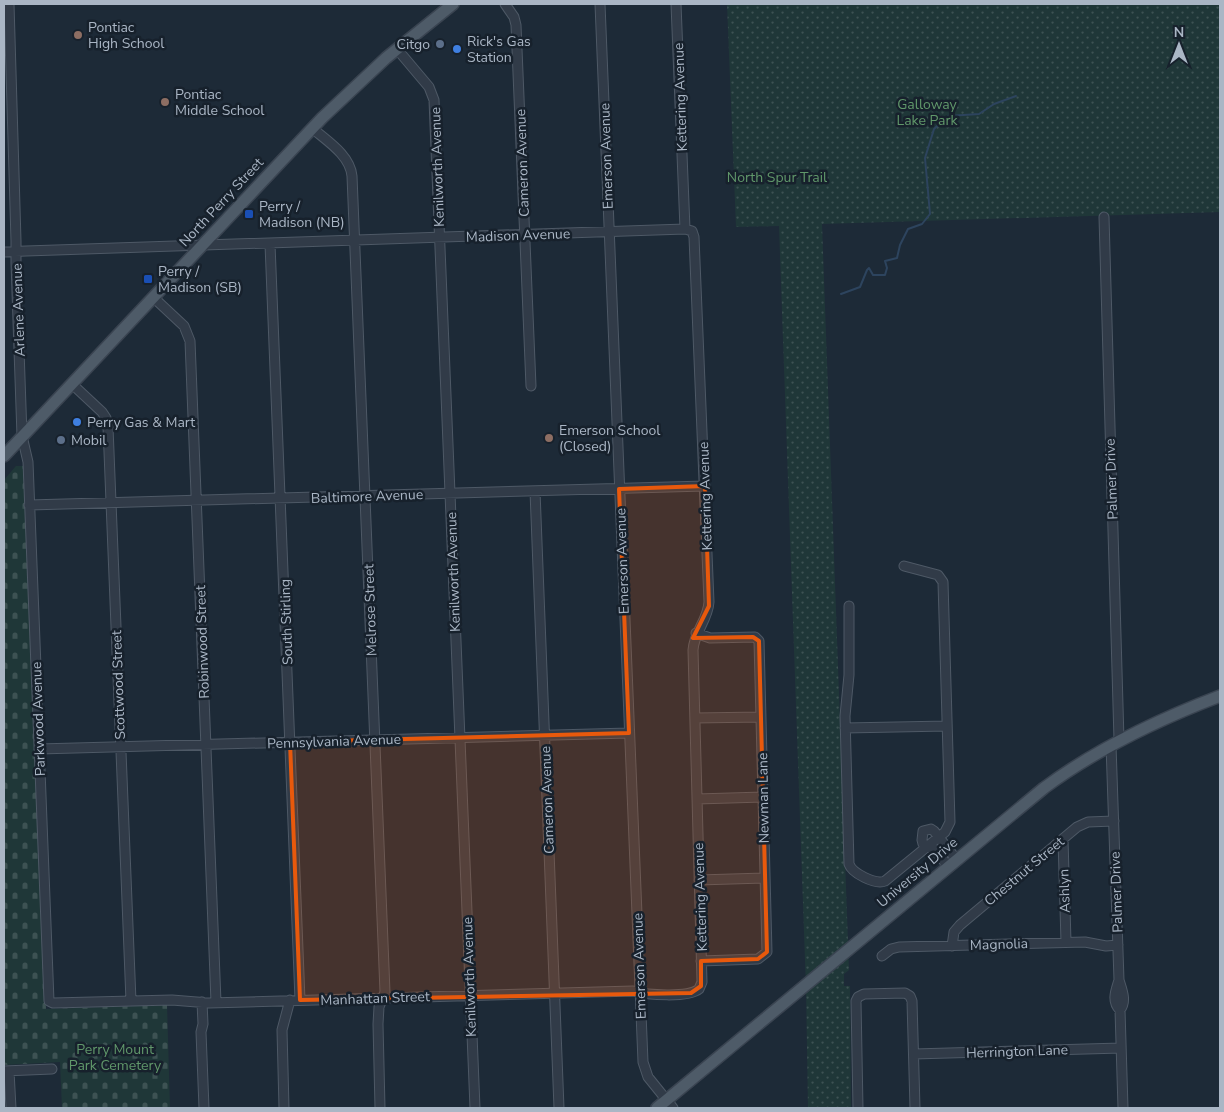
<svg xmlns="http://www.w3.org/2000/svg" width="1224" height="1112" viewBox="0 0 1224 1112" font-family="'Nunito Sans',sans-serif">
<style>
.cemetery{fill:url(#cemetery-stones)}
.park{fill:url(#park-dots)}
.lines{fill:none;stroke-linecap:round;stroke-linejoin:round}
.stream{stroke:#2d445e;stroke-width:2}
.minor-casing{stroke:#4e5966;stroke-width:11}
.major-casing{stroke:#3a4451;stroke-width:14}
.minor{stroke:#313b48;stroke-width:9}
.major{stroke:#4e5b68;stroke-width:11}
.marked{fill:#e8590c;fill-opacity:0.2;stroke:#e8590c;stroke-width:4;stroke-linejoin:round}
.education-dot{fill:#8d6e63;stroke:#17212c;stroke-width:2}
.service-dot{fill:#5c6f8a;stroke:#17212c;stroke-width:2}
.shop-dot{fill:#3f7fe0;stroke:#17212c;stroke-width:2}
.transit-dot{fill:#1a4fb4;stroke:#17212c;stroke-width:2}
.labels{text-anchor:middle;stroke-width:5;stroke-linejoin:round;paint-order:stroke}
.poi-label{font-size:14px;fill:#aab6c5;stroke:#17212c;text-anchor:start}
.street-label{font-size:14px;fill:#aab6c5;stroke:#17212c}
.park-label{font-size:14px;fill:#60976a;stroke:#17212c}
</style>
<defs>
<pattern id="cemetery-stones" width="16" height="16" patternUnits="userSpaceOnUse" patternTransform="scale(1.25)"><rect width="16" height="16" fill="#1f3738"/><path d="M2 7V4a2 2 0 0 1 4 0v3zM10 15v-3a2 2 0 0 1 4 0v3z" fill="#3d5253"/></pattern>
<pattern id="park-dots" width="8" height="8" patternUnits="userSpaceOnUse" patternTransform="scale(1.25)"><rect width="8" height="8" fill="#1f3738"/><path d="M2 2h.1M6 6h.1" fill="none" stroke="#3d5253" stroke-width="1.8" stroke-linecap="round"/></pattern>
</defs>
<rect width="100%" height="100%" fill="#1d2a37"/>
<!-- cemetery -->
<path class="cemetery" d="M 16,466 L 24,466 L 46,1009 L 167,1005 L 170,1108 L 62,1108 L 60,1062 L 4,1065 L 4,480 Z"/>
<!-- park -->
<path class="park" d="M 727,4 L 1220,4 L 1220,212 L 822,224 L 849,970 L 844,974 L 844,986 L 850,986 L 851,1108 L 808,1108 L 806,988 L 779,226 L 736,227 Z"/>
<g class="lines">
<!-- stream -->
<path class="stream" d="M 841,294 L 860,287 L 867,270 L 869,268 L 873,275 L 885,275 L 887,268 L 885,261 L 897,258 L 900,245 L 908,229 L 922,224 L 930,214 L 925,158 L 934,129 L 948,116 L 979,114 L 994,104 L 1016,96"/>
<!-- minor casing -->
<g class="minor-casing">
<path id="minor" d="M 505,4 L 514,17 L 516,25 L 531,386
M 600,4 L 643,1062 L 648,1077 L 673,1108
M 676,4 L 685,229
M 397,49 L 429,87 L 434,100 L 475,1108
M 312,128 C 327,141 350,155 352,176 L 385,992 L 379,1007 L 378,1024 L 380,1108
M 1104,217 L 1119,740
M 270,244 L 300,1000
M 4,252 L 26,251 L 685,229 L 692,231 L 694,237 L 709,602 C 708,620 694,632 693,650 L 702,982 L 699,989 C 688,998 647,995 633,991 L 209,1003 L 172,1000 L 53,1003 L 49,1001 L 28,462 L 22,436 L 16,263 L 16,241 L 9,4
M 153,297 L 184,326 L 190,341 L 216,1002
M 72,384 L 102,412 L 106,418 L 108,427 L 131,1001
M 535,491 L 559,1108
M 29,505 L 705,486
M 849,606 L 849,675 L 845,716 L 849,864 C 852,873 875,885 885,881 L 945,832 L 950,822 L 943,582 L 938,575 L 904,566
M 696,633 L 710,638 L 755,637 L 759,641 L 767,952 L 758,959 L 701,961
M 695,718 L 761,717
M 845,728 L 947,726
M 1111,745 L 1119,980 C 1122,990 1127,1001 1120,1010
M 39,749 L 629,733
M 697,799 L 763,797
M 1063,839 L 1066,942
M 948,866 L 933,848 L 923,844 L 922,840 L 923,831 L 931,829 L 934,831 L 956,859
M 699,880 L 765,878
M 952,946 L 954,932 L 960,925 L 1077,827 L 1088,822 L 1114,821
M 882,956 L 891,949 L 899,947 L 1085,942 L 1106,946 L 1118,945
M 1119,980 C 1116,990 1111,1001 1120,1010 L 1123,1108
M 202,1002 L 203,1024 L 201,1032 L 204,1108
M 914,1054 L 1121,1048
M 4,1071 L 52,1069
M 9,1071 L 11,1108
M 284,1108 L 282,1030 L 290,1000
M 858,1108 L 856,1001 L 858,997 L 864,994 L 905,993 L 910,996 L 912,1001 L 915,1108"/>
</g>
<!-- major casing -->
<g class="major-casing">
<path id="major" d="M 4,456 L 322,118 L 386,58 L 453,4
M 657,1108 L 1044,788 C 1098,748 1157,720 1220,696"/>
</g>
<!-- minor -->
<use href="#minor" class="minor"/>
<!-- major -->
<use href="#major" class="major"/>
</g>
<!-- marked area -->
<path class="marked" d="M 705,486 L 709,606 L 693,638 L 753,637 L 759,641 L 767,952 L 758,959 L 701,961 L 701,986 L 691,993 L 300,1000 L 290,742 L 629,733 L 619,489 Z"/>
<!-- markers -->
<g class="education-dot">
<circle cx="78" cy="35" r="5"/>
<circle cx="165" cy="102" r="5"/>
<circle cx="549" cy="438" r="5"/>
</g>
<g class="service-dot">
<circle cx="440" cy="44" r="5"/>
<circle cx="61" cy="440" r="5"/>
</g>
<g class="shop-dot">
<circle cx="457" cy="49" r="5"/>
<circle cx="77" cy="422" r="5"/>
</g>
<g class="transit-dot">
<rect x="244" y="209" width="10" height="10" rx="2.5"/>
<rect x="143" y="274" width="10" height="10" rx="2.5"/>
</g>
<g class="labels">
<!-- poi labels -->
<g class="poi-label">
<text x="88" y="32">Pontiac<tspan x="88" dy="16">High School</tspan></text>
<text x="467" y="46">Rick's Gas<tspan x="467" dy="16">Station</tspan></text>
<text x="430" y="49" text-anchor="end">Citgo</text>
<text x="175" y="99">Pontiac<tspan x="175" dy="16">Middle School</tspan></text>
<text x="259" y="211">Perry /<tspan x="259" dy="16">Madison (NB)</tspan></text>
<text x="158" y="276">Perry /<tspan x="158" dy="16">Madison (SB)</tspan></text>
<text x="87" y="427">Perry Gas &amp; Mart</text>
<text x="559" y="435">Emerson School<tspan x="559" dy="16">(Closed)</tspan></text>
<text x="71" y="445">Mobil</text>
</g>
<!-- street labels -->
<g class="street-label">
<text transform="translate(680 97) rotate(-92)" y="5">Kettering Avenue</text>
<text transform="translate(606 156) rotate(-92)" y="5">Emerson Avenue</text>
<text transform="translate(522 163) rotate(-92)" y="5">Cameron Avenue</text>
<text transform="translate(437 167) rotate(-92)" y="5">Kenilworth Avenue</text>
<text transform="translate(221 202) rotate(-47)" y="5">North Perry Street</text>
<text transform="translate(518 235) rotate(-2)" y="5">Madison Avenue</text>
<text transform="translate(18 310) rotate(-92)" y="5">Arlene Avenue</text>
<text transform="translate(1111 479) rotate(-92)" y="5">Palmer Drive</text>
<text transform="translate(367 496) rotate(-2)" y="5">Baltimore Avenue</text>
<text transform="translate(705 496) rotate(-92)" y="5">Kettering Avenue</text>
<text transform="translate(622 561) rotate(-92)" y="5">Emerson Avenue</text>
<text transform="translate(453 572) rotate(-92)" y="5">Kenilworth Avenue</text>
<text transform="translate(370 610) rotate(-92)" y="5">Melrose Street</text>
<text transform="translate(286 622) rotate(-92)" y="5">South Stirling</text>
<text transform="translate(202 642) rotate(-92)" y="5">Robinwood Street</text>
<text transform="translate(118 685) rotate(-92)" y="5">Scottwood Street</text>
<text transform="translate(38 719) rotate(-92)" y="5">Parkwood Avenue</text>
<text transform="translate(334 741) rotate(-2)" y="5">Pennsylvania Avenue</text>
<text transform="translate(763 798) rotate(-91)" y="5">Newman Lane</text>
<text transform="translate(547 800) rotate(-92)" y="5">Cameron Avenue</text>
<text transform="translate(1024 871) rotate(-40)" y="5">Chestnut Street</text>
<text transform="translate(917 872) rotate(-40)" y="5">University Drive</text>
<text transform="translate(1064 891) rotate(-92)" y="5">Ashlyn</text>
<text transform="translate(1116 892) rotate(-92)" y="5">Palmer Drive</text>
<text transform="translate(700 897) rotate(-92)" y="5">Kettering Avenue</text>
<text transform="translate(999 944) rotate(-2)" y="5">Magnolia</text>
<text transform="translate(639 966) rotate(-92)" y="5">Emerson Avenue</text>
<text transform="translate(469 977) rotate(-92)" y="5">Kenilworth Avenue</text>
<text transform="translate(375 998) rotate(-2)" y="5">Manhattan Street</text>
<text transform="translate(1017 1051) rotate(-2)" y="5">Herrington Lane</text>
</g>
<!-- park labels -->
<g class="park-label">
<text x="927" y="109">Galloway<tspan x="927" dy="16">Lake Park</tspan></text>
<text x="777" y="182">North Spur Trail</text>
<text x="115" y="1054">Perry Mount<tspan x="115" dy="16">Park Cemetery</tspan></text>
</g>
</g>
<!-- border -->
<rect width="1224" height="1112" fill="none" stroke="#aab6c5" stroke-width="10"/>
<!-- north arrow -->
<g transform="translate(1179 45)" stroke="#17212c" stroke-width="4" paint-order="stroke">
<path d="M0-4L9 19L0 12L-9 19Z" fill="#aab6c5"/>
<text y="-8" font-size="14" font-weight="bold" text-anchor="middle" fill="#aab6c5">N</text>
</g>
</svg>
